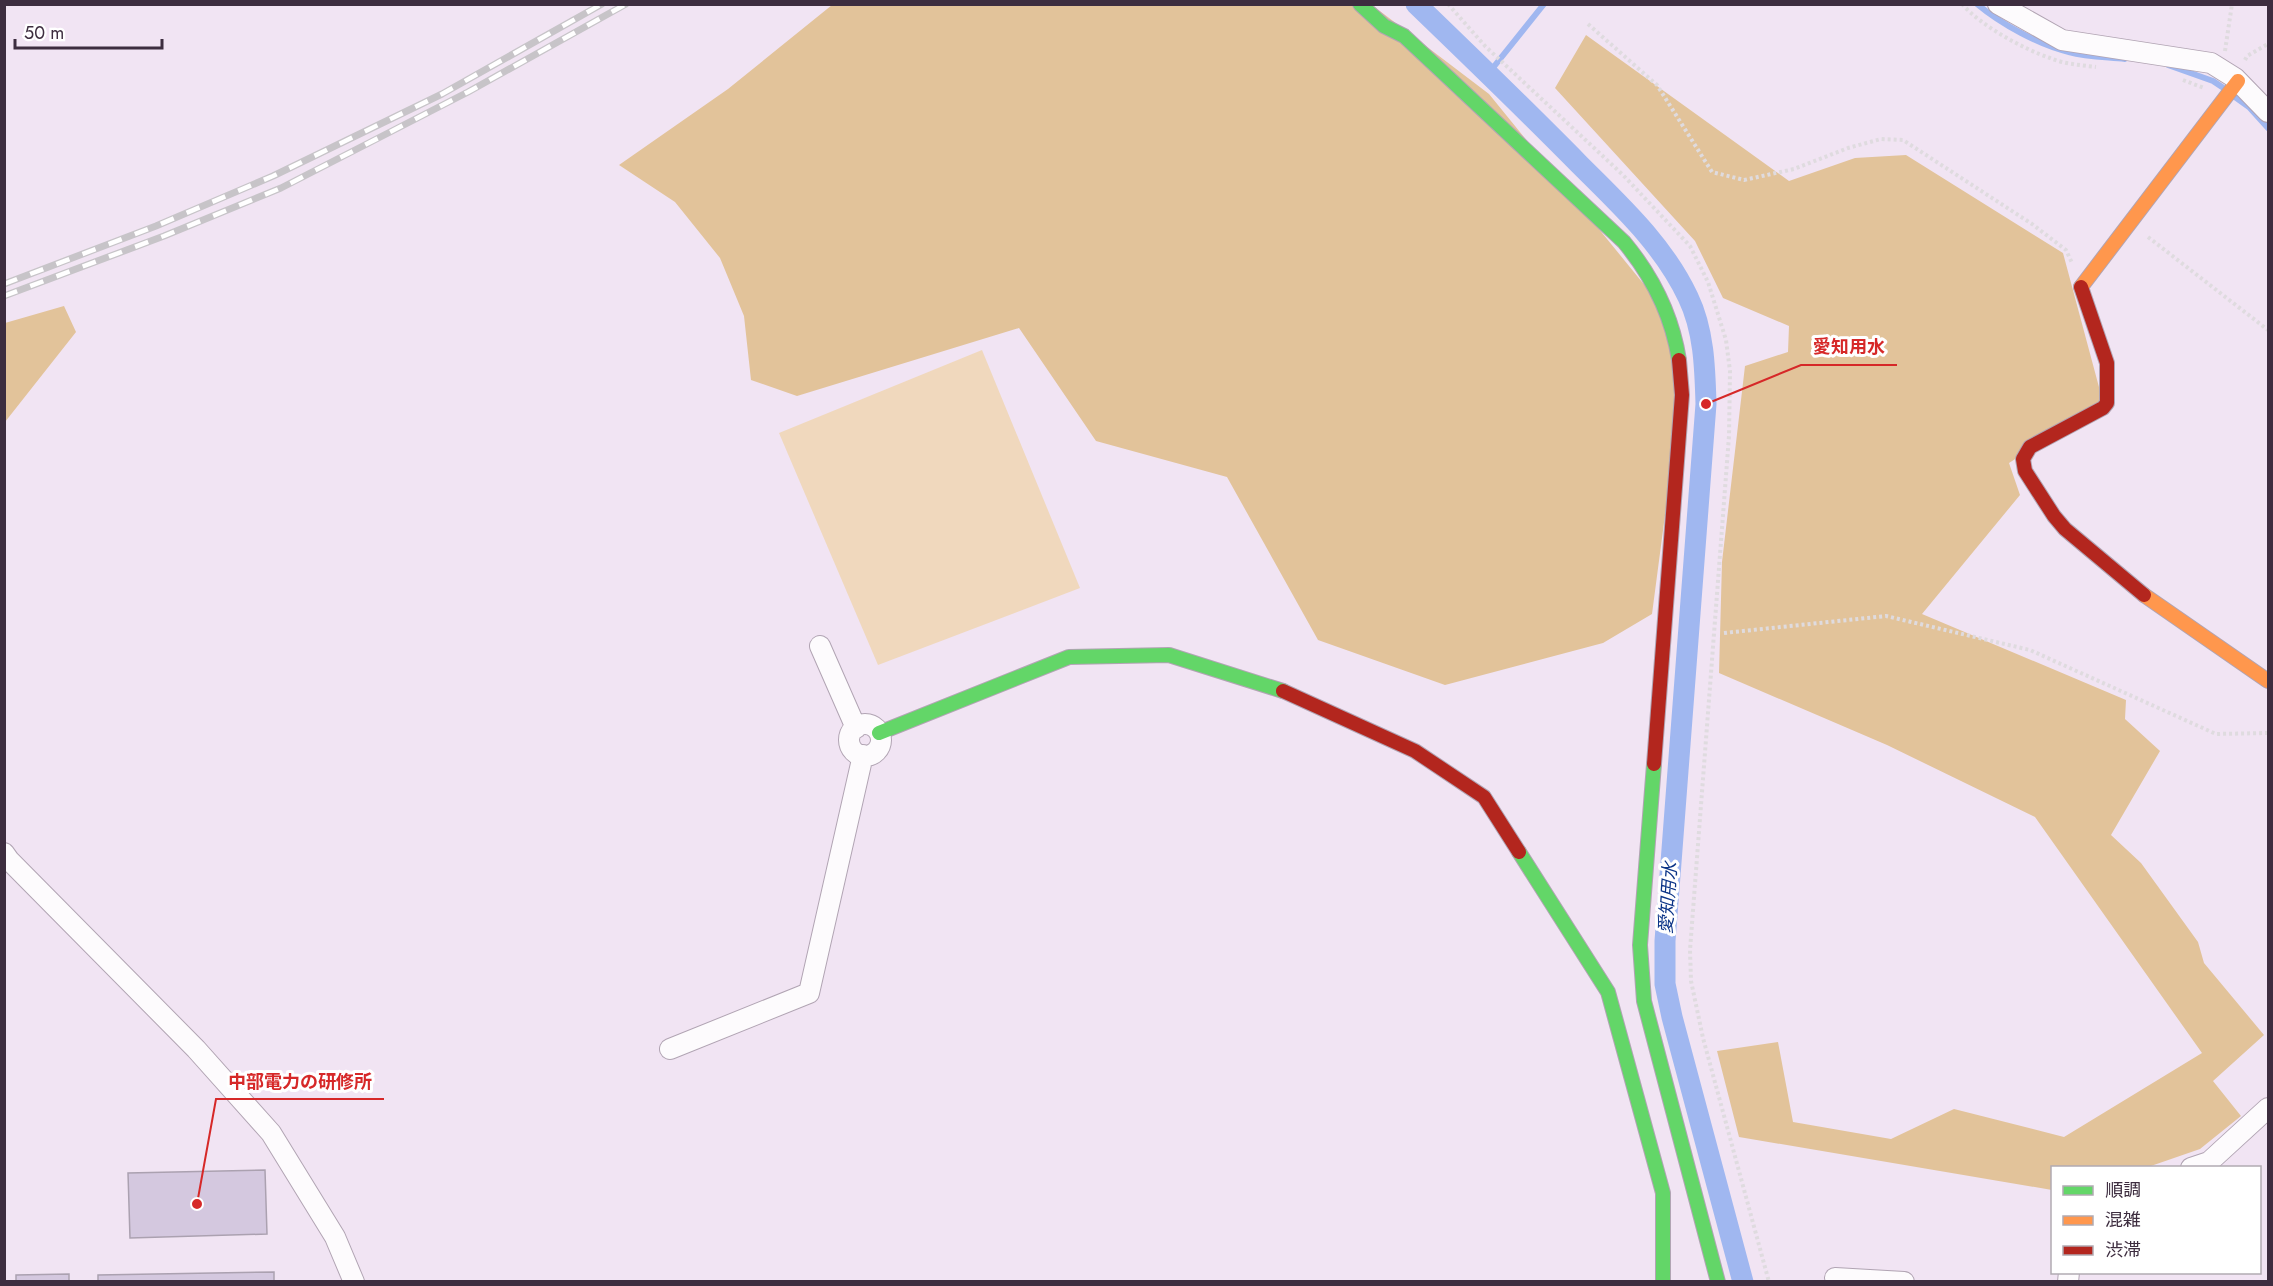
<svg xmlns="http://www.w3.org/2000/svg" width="2273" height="1286" viewBox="0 0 2273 1286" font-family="Jost,'Noto Sans JP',sans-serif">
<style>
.green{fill:#f0d8bd}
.forest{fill:#e2c39a}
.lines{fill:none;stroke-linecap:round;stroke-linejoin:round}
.stream{stroke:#a0b7f0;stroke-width:6}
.canal{stroke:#a0b7f0;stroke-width:21}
.building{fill:#d4c8df;stroke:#aba1b0;stroke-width:1.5}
.street-casing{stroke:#b1a4b3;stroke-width:22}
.fast-casing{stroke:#b1a4b3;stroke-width:16}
.slow-casing{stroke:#b1a4b3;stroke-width:16}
.jam-casing{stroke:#b1a4b3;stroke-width:16}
.path{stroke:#dfdbdf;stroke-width:4;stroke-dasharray:3 3;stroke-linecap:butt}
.street{stroke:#fdfbfd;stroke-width:20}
.fast{stroke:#63d668;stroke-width:14}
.slow{stroke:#ff974d;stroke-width:14}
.jam{stroke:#b3261e;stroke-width:14}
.rail-casing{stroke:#c7c4c8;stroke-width:7}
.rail{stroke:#fff;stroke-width:4.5;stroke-dasharray:14;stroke-linecap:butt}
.labels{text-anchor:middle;stroke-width:6;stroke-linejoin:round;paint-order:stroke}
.water-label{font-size:18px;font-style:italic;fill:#0b3487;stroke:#fff}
.leader{fill:none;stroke:#d62828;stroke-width:2}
.callout-dot{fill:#d62828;stroke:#fff;stroke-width:2}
.callout-label{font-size:18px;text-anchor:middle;font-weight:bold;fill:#d62828;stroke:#fff;stroke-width:6;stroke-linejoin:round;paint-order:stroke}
</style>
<rect width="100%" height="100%" fill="#f1e4f3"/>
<!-- green -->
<path class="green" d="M 982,350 L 1080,588 L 878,665 L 779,433 Z"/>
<!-- forest -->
<path class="forest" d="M 832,5 L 1372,5 L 1489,94 L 1664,309 L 1680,401 L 1652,614 L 1603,643 L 1445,685 L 1318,640 L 1227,477 L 1096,441 L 1019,328 L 797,396 L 751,380 L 744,316 L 720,258 L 675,202 L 619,165 L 728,89 Z
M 1586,35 L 1789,181 L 1855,158 L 1906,155 L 2063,253 L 2103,402 L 2009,463 L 2020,495 L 1922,614 L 2126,700 L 2125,719 L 2160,751 L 2111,835 L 2141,863 L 2198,942 L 2204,963 L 2264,1035 L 2213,1081 L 2241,1116 L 2200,1149 L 2148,1167 L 2052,1168 L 2052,1190 L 1739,1137 L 1717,1051 L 1778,1042 L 1793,1122 L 1891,1139 L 1954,1109 L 2064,1137 L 2202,1053 L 2035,817 L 1887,745 L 1719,673 L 1722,562 L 1745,366 L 1788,352 L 1789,326 L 1723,298 L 1695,241 L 1555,88 Z
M 64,306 L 76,332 L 5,422 L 5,323 Z"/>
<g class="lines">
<!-- stream -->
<path class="stream" d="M 1977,4 C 2001,24 2039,45 2069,52 C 2087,57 2107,57 2125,59
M 2168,65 L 2213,81 L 2222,87
M 1488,74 L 1544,4
M 2235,97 L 2249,107 L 2268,128"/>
<!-- canal -->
<path class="canal" d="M 1416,4 C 1471,57 1526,110 1579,164 C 1620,205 1663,244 1688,297 C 1704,330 1705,368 1706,404 L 1665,941 L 1665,984 L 1672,1017 L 1743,1282"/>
</g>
<!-- building -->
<path class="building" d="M 265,1170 L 267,1234 L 130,1238 L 128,1173 Z
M 274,1272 L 274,1282 L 98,1282 L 98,1275 Z
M 69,1274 L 69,1282 L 16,1282 L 16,1275 Z"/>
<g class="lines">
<!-- street casing -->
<g class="street-casing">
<path id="street" d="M 1998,4 L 2062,40 L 2211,63 L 2235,78 L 2268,112
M 820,646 L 856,728
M849 740a16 16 0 1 1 32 0a16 16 0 1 1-32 0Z
M 4,853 L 9,860 L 196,1049 L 271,1133 L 335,1237 L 354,1282
M 670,1049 L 809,993 L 863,755
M 2191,1168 L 2209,1162 L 2268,1108
M 1835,1278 L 1904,1282
M 2068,1282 L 2069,1272"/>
</g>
<!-- fast casing -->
<g class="fast-casing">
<path id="fast" d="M 1360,4 L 1384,26 L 1404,36 L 1624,242 C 1653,277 1672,315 1679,360
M 879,733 L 1069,657 L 1169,655 L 1283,691
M 1654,764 L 1640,945 L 1644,1001 L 1718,1282
M 1519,852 L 1608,992 L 1663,1193 L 1663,1282"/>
</g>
<!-- slow casing -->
<g class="slow-casing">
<path id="slow" d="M 2081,287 L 2238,81
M 2144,595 L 2268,681"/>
</g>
<!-- jam casing -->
<g class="jam-casing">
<path id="jam" d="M 2081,287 L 2107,363 L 2107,403 L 2103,408 L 2030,447 L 2023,459 L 2025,471 L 2054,516 L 2065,529 L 2144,595
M 1283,691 L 1415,751 L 1484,797 L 1519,852
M 1654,764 L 1682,395 L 1679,360"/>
</g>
<!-- path -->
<path class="path" d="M 1448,4 L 1485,46 L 1623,175 L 1690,246 L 1708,282 L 1726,340 L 1730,371 L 1729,436 L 1690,950 L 1691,981 L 1703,1038 L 1769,1282
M 1962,4 C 1980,25 2023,49 2050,58 C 2064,64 2080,65 2096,67
M 1588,24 L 1657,85 L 1712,172 L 1744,180 L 1794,169 L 1848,148 L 1881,139 L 1903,140 L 2032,224 L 2066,250 L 2072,263
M 2225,51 L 2232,4
M 2245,60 L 2247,56 L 2268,44
M 2183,80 L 2204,88
M 2148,237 L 2268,330
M 1724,633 L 1886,616 L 2030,650 L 2216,734 L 2268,733"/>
<!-- street -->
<use href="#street" class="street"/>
<!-- fast -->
<use href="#fast" class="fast"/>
<!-- slow -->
<use href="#slow" class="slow"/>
<!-- jam -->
<use href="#jam" class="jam"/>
<!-- rail casing -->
<g class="rail-casing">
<path id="rail" d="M 4,284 L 156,226 L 273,176 L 442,94 L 602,4
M 4,296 L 164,236 L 281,188 L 468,92 L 626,4"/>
</g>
<!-- rail -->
<use href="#rail" class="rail"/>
</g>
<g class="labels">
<!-- water labels -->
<g class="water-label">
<text transform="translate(1668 898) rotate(-86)" y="6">愛知用水</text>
</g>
</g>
<!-- callouts -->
<path class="leader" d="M1706 404L1801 365H1897M197 1204L216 1099H384"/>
<g class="callout-dot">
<circle cx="1706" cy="404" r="6"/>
<circle cx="197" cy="1204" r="6"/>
</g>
<g class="callout-label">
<text x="1849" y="353">愛知用水</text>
<text x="300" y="1088">中部電力の研修所</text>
</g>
<!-- border -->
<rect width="2273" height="1286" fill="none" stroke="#3d2d3f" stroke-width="12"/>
<!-- legend -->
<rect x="2051" y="1166" width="210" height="108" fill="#ffffff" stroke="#b1abb2" stroke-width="1.5"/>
<rect x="2063" y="1186" width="30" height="9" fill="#63d668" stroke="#b1abb2" stroke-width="1.5"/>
<text x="2105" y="1196" font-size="18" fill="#3d2d3f">順調</text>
<rect x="2063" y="1216" width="30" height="9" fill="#ff974d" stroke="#b1abb2" stroke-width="1.5"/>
<text x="2105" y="1226" font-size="18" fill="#3d2d3f">混雑</text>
<rect x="2063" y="1246" width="30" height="9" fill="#b3261e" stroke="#b1abb2" stroke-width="1.5"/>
<text x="2105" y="1256" font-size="18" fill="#3d2d3f">渋滞</text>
<!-- scale -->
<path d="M15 39v9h147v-9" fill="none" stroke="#3d2d3f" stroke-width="3"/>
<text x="24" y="39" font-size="18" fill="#3d2d3f" stroke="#ffffff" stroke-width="4.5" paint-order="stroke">50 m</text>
</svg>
